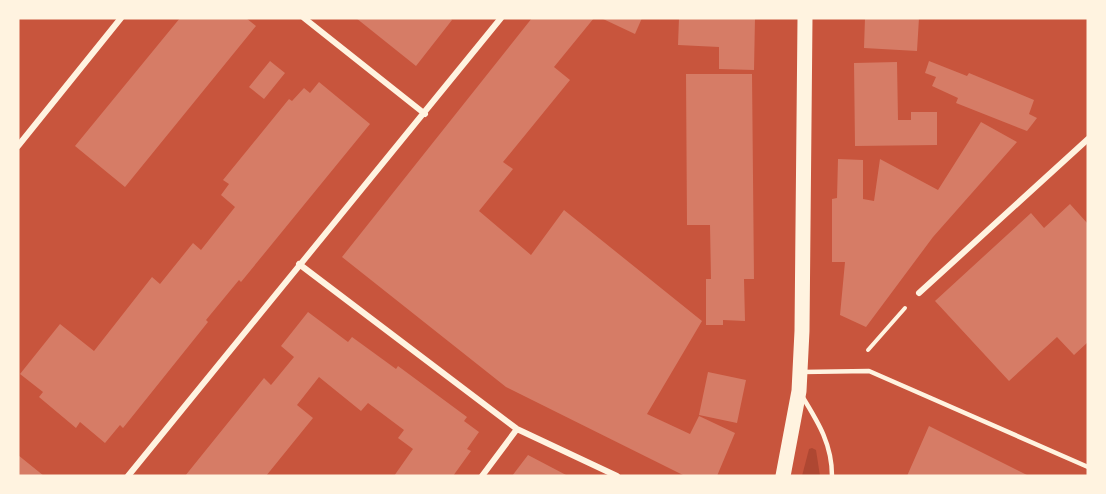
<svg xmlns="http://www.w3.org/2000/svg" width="1106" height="494" viewBox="0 0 1106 494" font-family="Karla,sans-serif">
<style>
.green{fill:#ae4732}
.building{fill:#d67c66}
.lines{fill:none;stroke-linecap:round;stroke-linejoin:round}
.path{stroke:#fff3e0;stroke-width:4}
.service{stroke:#fff3e0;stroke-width:4.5}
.minor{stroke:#fff3e0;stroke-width:6}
.primary{stroke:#fff3e0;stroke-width:15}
</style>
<rect width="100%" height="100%" fill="#c8553d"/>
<!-- green -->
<path class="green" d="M 812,448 L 816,450 L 820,476 L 802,476 L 809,449 Z"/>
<!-- building -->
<path class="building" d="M 180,18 L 246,18 L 256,26 L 125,187 L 75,146 Z
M 356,18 L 450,18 L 452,20 L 416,66 Z
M 532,18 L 594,18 L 554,67 L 570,80 L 503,162 L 513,169 L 479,211 L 531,255 L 564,210 L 702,321 L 647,414 L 690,434 L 699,416 L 735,433 L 717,476 L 685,476 L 506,387 L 342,257 Z
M 601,18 L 642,18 L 635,34 Z
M 679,18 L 755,18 L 754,70 L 719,69 L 719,47 L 678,45 Z
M 865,18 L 919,18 L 917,51 L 864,48 Z
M 270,61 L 285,73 L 264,99 L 249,87 Z
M 929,61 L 967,76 L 969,73 L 1034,100 L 1029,114 L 1037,118 L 1027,131 L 956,103 L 958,98 L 932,86 L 936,77 L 925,73 Z
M 897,62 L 898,120 L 911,120 L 911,112 L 937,112 L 937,145 L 855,146 L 854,63 Z
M 686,74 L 752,74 L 754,279 L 744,279 L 745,321 L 723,320 L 723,325 L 706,325 L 706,279 L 711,279 L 710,225 L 687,225 Z
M 319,82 L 370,124 L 241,282 L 239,280 L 206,320 L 208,322 L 123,428 L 120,425 L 105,443 L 80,422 L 76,428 L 39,397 L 43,392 L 20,374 L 60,324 L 94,351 L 152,277 L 160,284 L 193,243 L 201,250 L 235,207 L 221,195 L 229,184 L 223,180 L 289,99 L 292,101 L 304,88 L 310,93 Z
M 981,122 L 1017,142 L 933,237 L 866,327 L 840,315 L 845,262 L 832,262 L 832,199 L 837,198 L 838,159 L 863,160 L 863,199 L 874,201 L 880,159 L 938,190 Z
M 1070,204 L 1088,224 L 1088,342 L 1074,355 L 1057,337 L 1009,381 L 935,301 L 1031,213 L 1044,228 Z
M 308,312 L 348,342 L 352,337 L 396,369 L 398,366 L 467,417 L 464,421 L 479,432 L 467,449 L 471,451 L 453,476 L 394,476 L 413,449 L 398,438 L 404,430 L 368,403 L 361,411 L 319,377 L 297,405 L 313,418 L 266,476 L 185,476 L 264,378 L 271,385 L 294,357 L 281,346 Z
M 708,372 L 746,380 L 737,423 L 699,415 Z
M 929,426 L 1029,476 L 907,476 Z
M 18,455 L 44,476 L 18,476 Z
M 528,455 L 568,476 L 512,476 Z"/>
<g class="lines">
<!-- path -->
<path class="path" d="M 868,350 L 905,308"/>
<!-- service -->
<path class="service" d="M 802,372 L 869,371 L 1088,467
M 802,396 C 818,422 832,444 832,476"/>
<!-- minor -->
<path class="minor" d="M 304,18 L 425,114
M 18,146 L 121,18
M 299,264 L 517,429 L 617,476
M 919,293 L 1088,139
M 128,476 L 501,18
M 482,476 L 517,429"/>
<!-- primary -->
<path class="primary" d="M 783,476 L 799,391 L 802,331 L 805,18"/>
</g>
<!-- border -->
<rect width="1106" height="494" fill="none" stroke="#fff3e0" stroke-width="39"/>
</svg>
